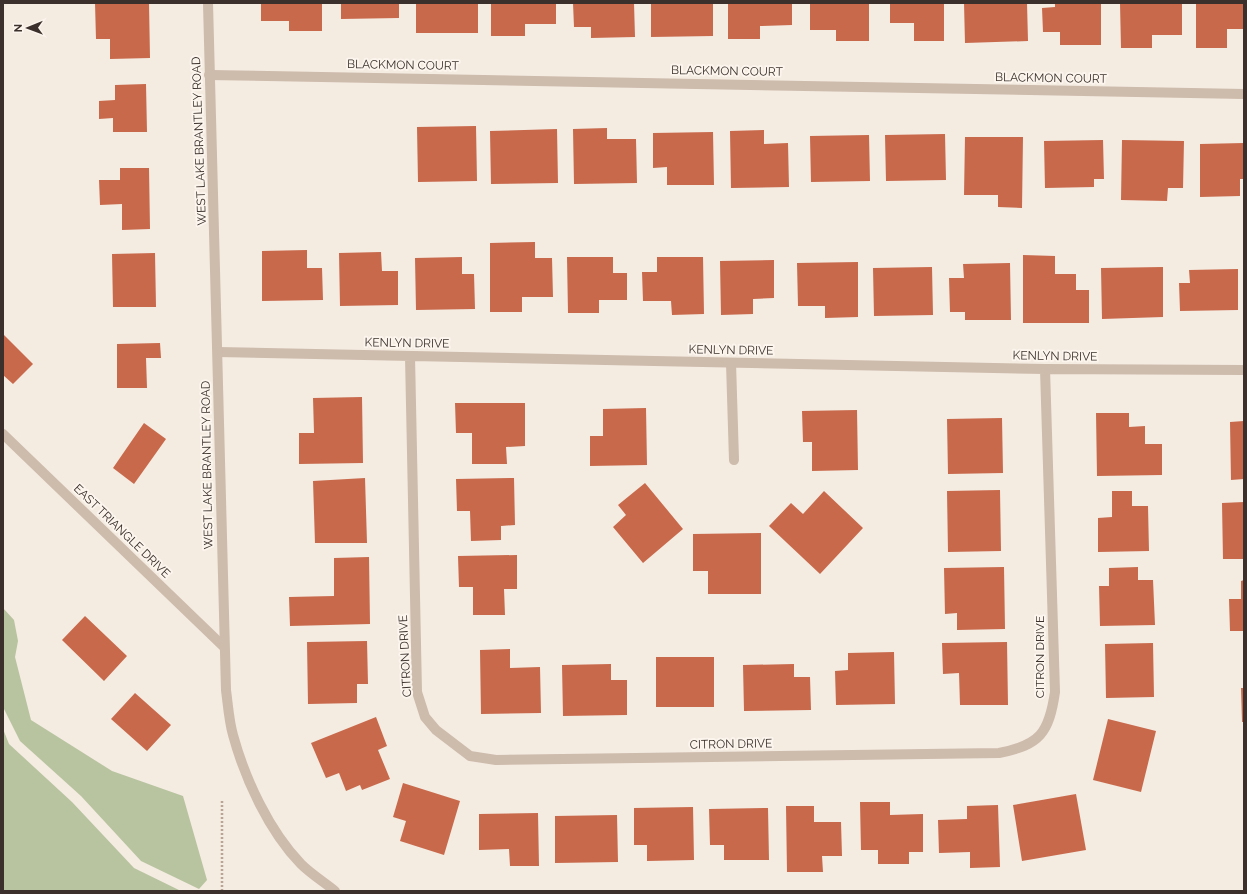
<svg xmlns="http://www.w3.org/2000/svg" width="1247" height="894" viewBox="0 0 1247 894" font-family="Raleway,sans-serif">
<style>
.green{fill:#b8c4a0}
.building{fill:#c8694b}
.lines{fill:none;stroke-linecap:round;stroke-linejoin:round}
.path{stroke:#b9a596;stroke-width:2.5;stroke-dasharray:2 2;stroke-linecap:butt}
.minor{stroke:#cdbbac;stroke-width:10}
.tertiary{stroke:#cdbbac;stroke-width:10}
.labels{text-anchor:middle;stroke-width:4;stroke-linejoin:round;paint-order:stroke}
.street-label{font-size:12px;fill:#3b302b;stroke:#fbf5ee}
</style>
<rect width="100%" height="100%" fill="#f4ebe1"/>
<!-- green -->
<path class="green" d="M 3,608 L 14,620 L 18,641 L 15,657 L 31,720 L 112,771 L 183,796 L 207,880 L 199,889 L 141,861 L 81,796 L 20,741 L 3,707 Z
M 3,729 L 9,744 L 72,802 L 134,868 L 181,891 L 3,891 Z"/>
<!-- building -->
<path class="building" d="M 95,3 L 149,3 L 150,58 L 110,59 L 110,39 L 96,39 Z
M 261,3 L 322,3 L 322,31 L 289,31 L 289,21 L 261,21 Z
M 341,3 L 399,3 L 399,18 L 341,19 Z
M 416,3 L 478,3 L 478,33 L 416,33 Z
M 491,3 L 556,3 L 556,24 L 525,24 L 525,36 L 491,36 Z
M 573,3 L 634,3 L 635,37 L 591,38 L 591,27 L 574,27 Z
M 651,3 L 713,3 L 713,36 L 651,37 Z
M 728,3 L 792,3 L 792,25 L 760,26 L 760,39 L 728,39 Z
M 810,3 L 869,3 L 869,41 L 836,41 L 836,30 L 810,30 Z
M 890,3 L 944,3 L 944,41 L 914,41 L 914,23 L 890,23 Z
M 964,3 L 1027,3 L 1028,41 L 965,43 Z
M 1055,3 L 1101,3 L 1101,45 L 1060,45 L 1060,32 L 1043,32 L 1042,8 L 1055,7 Z
M 1120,3 L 1182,3 L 1182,35 L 1152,35 L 1152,48 L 1121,48 Z
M 1196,3 L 1244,3 L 1244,29 L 1227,29 L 1227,48 L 1196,48 Z
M 146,84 L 147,132 L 113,132 L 113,118 L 99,119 L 99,101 L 115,100 L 115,85 Z
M 476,126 L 477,181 L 418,182 L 417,127 Z
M 607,128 L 607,139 L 636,139 L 637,183 L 574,184 L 573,129 Z
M 557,129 L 558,183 L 491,184 L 490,131 Z
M 764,130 L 764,144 L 788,143 L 789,187 L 731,188 L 730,131 Z
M 713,132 L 714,185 L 667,185 L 667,167 L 653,168 L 653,133 Z
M 945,134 L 946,180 L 886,181 L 885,135 Z
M 869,135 L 870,181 L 811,182 L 810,136 Z
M 965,137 L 1023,137 L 1022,208 L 998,207 L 998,195 L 964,195 Z
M 1103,140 L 1104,179 L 1094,179 L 1094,187 L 1045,188 L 1044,141 Z
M 1122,140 L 1184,141 L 1183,188 L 1168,188 L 1167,201 L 1121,200 Z
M 1244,143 L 1244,179 L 1240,179 L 1240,196 L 1200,197 L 1200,144 Z
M 120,168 L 149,168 L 150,229 L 122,230 L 122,204 L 100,205 L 99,180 L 120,180 Z
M 535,242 L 535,258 L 552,258 L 553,297 L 522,297 L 522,312 L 490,312 L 490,243 Z
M 307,250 L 307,268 L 322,268 L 323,300 L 262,301 L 262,251 Z
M 381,252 L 382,271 L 398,271 L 398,305 L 340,306 L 339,253 Z
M 155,253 L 156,307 L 113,307 L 112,254 Z
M 1023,255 L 1055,256 L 1055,274 L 1076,274 L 1076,290 L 1089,290 L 1089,323 L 1023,323 Z
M 462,257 L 462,274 L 474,274 L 475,309 L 416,310 L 415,258 Z
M 567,257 L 613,257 L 613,273 L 627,273 L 627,300 L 599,300 L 599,313 L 568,313 Z
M 657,257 L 703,257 L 704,314 L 672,315 L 671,301 L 643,301 L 642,272 L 657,272 Z
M 774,260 L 774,298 L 753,299 L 753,314 L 721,315 L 720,261 Z
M 858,262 L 858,317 L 825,318 L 825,306 L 798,306 L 797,263 Z
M 1010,263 L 1011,320 L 965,320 L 965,312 L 950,312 L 949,278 L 964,278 L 963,264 Z
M 932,267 L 933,315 L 874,316 L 873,268 Z
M 1163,267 L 1163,317 L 1102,319 L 1101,268 Z
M 1238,269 L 1238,310 L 1180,311 L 1179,283 L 1190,283 L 1189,270 Z
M 3,334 L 33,364 L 13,384 L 3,375 Z
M 160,343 L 161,358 L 146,358 L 147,388 L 117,388 L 117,344 Z
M 362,397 L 363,463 L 299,464 L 299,433 L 314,433 L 313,398 Z
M 455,403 L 525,403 L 525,446 L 506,447 L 507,464 L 472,464 L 472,433 L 456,433 Z
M 646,408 L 647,465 L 590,466 L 590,436 L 603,436 L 603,409 Z
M 857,410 L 858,470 L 812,471 L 812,442 L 803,442 L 802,411 Z
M 1096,413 L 1129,413 L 1129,427 L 1145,426 L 1145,444 L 1162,444 L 1162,475 L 1097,476 Z
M 1002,418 L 1003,473 L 948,474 L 947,419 Z
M 1244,421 L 1244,479 L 1231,480 L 1230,422 Z
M 144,423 L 166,439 L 134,484 L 113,468 Z
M 365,478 L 367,543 L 315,543 L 313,481 Z
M 514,478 L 515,525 L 501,526 L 501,540 L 471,541 L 470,511 L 457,511 L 456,479 Z
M 645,483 L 683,529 L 643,563 L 613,527 L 626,515 L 618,505 Z
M 1000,490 L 1001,551 L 948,552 L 947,491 Z
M 824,491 L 863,528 L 820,574 L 769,526 L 791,503 L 803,514 Z
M 1112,491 L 1132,491 L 1132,506 L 1148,506 L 1149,551 L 1098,552 L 1098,518 L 1112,517 Z
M 1244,502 L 1244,559 L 1223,559 L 1222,503 Z
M 761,533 L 761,594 L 708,594 L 708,571 L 693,571 L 693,534 Z
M 517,555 L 517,589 L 504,589 L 505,615 L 473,615 L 473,587 L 459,587 L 458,556 Z
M 369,557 L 370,624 L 290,626 L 289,597 L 334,596 L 334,558 Z
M 1004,567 L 1005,629 L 957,630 L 957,613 L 945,614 L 944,568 Z
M 1138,567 L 1138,580 L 1153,580 L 1155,625 L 1100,626 L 1099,586 L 1109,586 L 1109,568 Z
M 1244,580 L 1244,631 L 1230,631 L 1229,599 L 1241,599 L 1241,581 Z
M 85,616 L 127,656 L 104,681 L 62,640 Z
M 367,641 L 368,684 L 357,684 L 357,703 L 308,704 L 307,642 Z
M 1007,642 L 1008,705 L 960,705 L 959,673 L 943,674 L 942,643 Z
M 1153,643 L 1154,697 L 1106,698 L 1105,644 Z
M 510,649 L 510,668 L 540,667 L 541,713 L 481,714 L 480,650 Z
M 894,652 L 895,704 L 836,705 L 835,671 L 848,670 L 848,653 Z
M 656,657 L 714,657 L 714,707 L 656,707 Z
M 611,664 L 611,680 L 627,680 L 627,715 L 563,716 L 562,665 Z
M 794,664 L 794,677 L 810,677 L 811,710 L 744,711 L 743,665 Z
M 1241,688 L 1244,688 L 1244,722 L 1242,722 Z
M 135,693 L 171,725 L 147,751 L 111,719 Z
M 376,717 L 387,746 L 378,750 L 390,779 L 362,790 L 360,785 L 346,791 L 339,773 L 326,778 L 311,743 Z
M 1108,719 L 1156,731 L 1141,792 L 1093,780 Z
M 403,783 L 460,801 L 444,855 L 400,841 L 406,821 L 393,817 Z
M 1076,794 L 1086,850 L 1022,861 L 1013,805 Z
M 860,802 L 890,802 L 890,815 L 923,814 L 923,852 L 909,852 L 909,864 L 878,864 L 878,850 L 861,850 Z
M 998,805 L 1000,867 L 970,868 L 970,852 L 939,853 L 938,820 L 967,819 L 967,806 Z
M 786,806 L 814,806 L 814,822 L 841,822 L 842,856 L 822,856 L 823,872 L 787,872 Z
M 693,807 L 694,860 L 647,861 L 647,845 L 634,845 L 634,808 Z
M 768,808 L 769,860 L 724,860 L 724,845 L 710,845 L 709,809 Z
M 538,813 L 539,866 L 510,866 L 509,849 L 479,850 L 479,814 Z
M 617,815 L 618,862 L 555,863 L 555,816 Z"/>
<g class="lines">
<!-- path -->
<path class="path" d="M 222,891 L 222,800"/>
<!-- minor -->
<path class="minor" d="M 209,75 L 1244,94
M 218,352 L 1045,369 L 1244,370
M 410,356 L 417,692 L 425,717 L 436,730 L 470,756 L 496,760 L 999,753 C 1040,745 1049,733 1055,692 L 1045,369
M 731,363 L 734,460
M 3,434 L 224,647"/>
<!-- tertiary -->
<path class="tertiary" d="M 208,3 L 226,690 C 228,705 229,721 233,735 C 245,779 269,831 301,864 C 311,874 324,882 335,891"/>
</g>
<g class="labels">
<!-- street labels -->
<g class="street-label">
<text transform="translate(403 65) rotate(1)" y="4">BLACKMON COURT</text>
<text transform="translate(727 71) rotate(1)" y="4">BLACKMON COURT</text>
<text transform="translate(1051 78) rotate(1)" y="4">BLACKMON COURT</text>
<text transform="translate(199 141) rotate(-92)" y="4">WEST LAKE BRANTLEY ROAD</text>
<text transform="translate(407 343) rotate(1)" y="4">KENLYN DRIVE</text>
<text transform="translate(731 350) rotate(1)" y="4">KENLYN DRIVE</text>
<text transform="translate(1055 356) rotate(1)" y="4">KENLYN DRIVE</text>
<text transform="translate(207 465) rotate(-91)" y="4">WEST LAKE BRANTLEY ROAD</text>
<text transform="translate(122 531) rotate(44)" y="4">EAST TRIANGLE DRIVE</text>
<text transform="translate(405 656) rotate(-93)" y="4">CITRON DRIVE</text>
<text transform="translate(1040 657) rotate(-90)" y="4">CITRON DRIVE</text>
<text transform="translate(731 744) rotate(-1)" y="4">CITRON DRIVE</text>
</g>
</g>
<!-- border -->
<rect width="1247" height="894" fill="none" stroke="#3b302b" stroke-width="8"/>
<!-- north arrow -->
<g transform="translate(28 28) rotate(269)" stroke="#fbf5ee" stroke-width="3" paint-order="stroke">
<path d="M0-3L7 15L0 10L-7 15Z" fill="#3b302b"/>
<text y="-6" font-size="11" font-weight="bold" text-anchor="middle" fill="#3b302b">N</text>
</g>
</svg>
